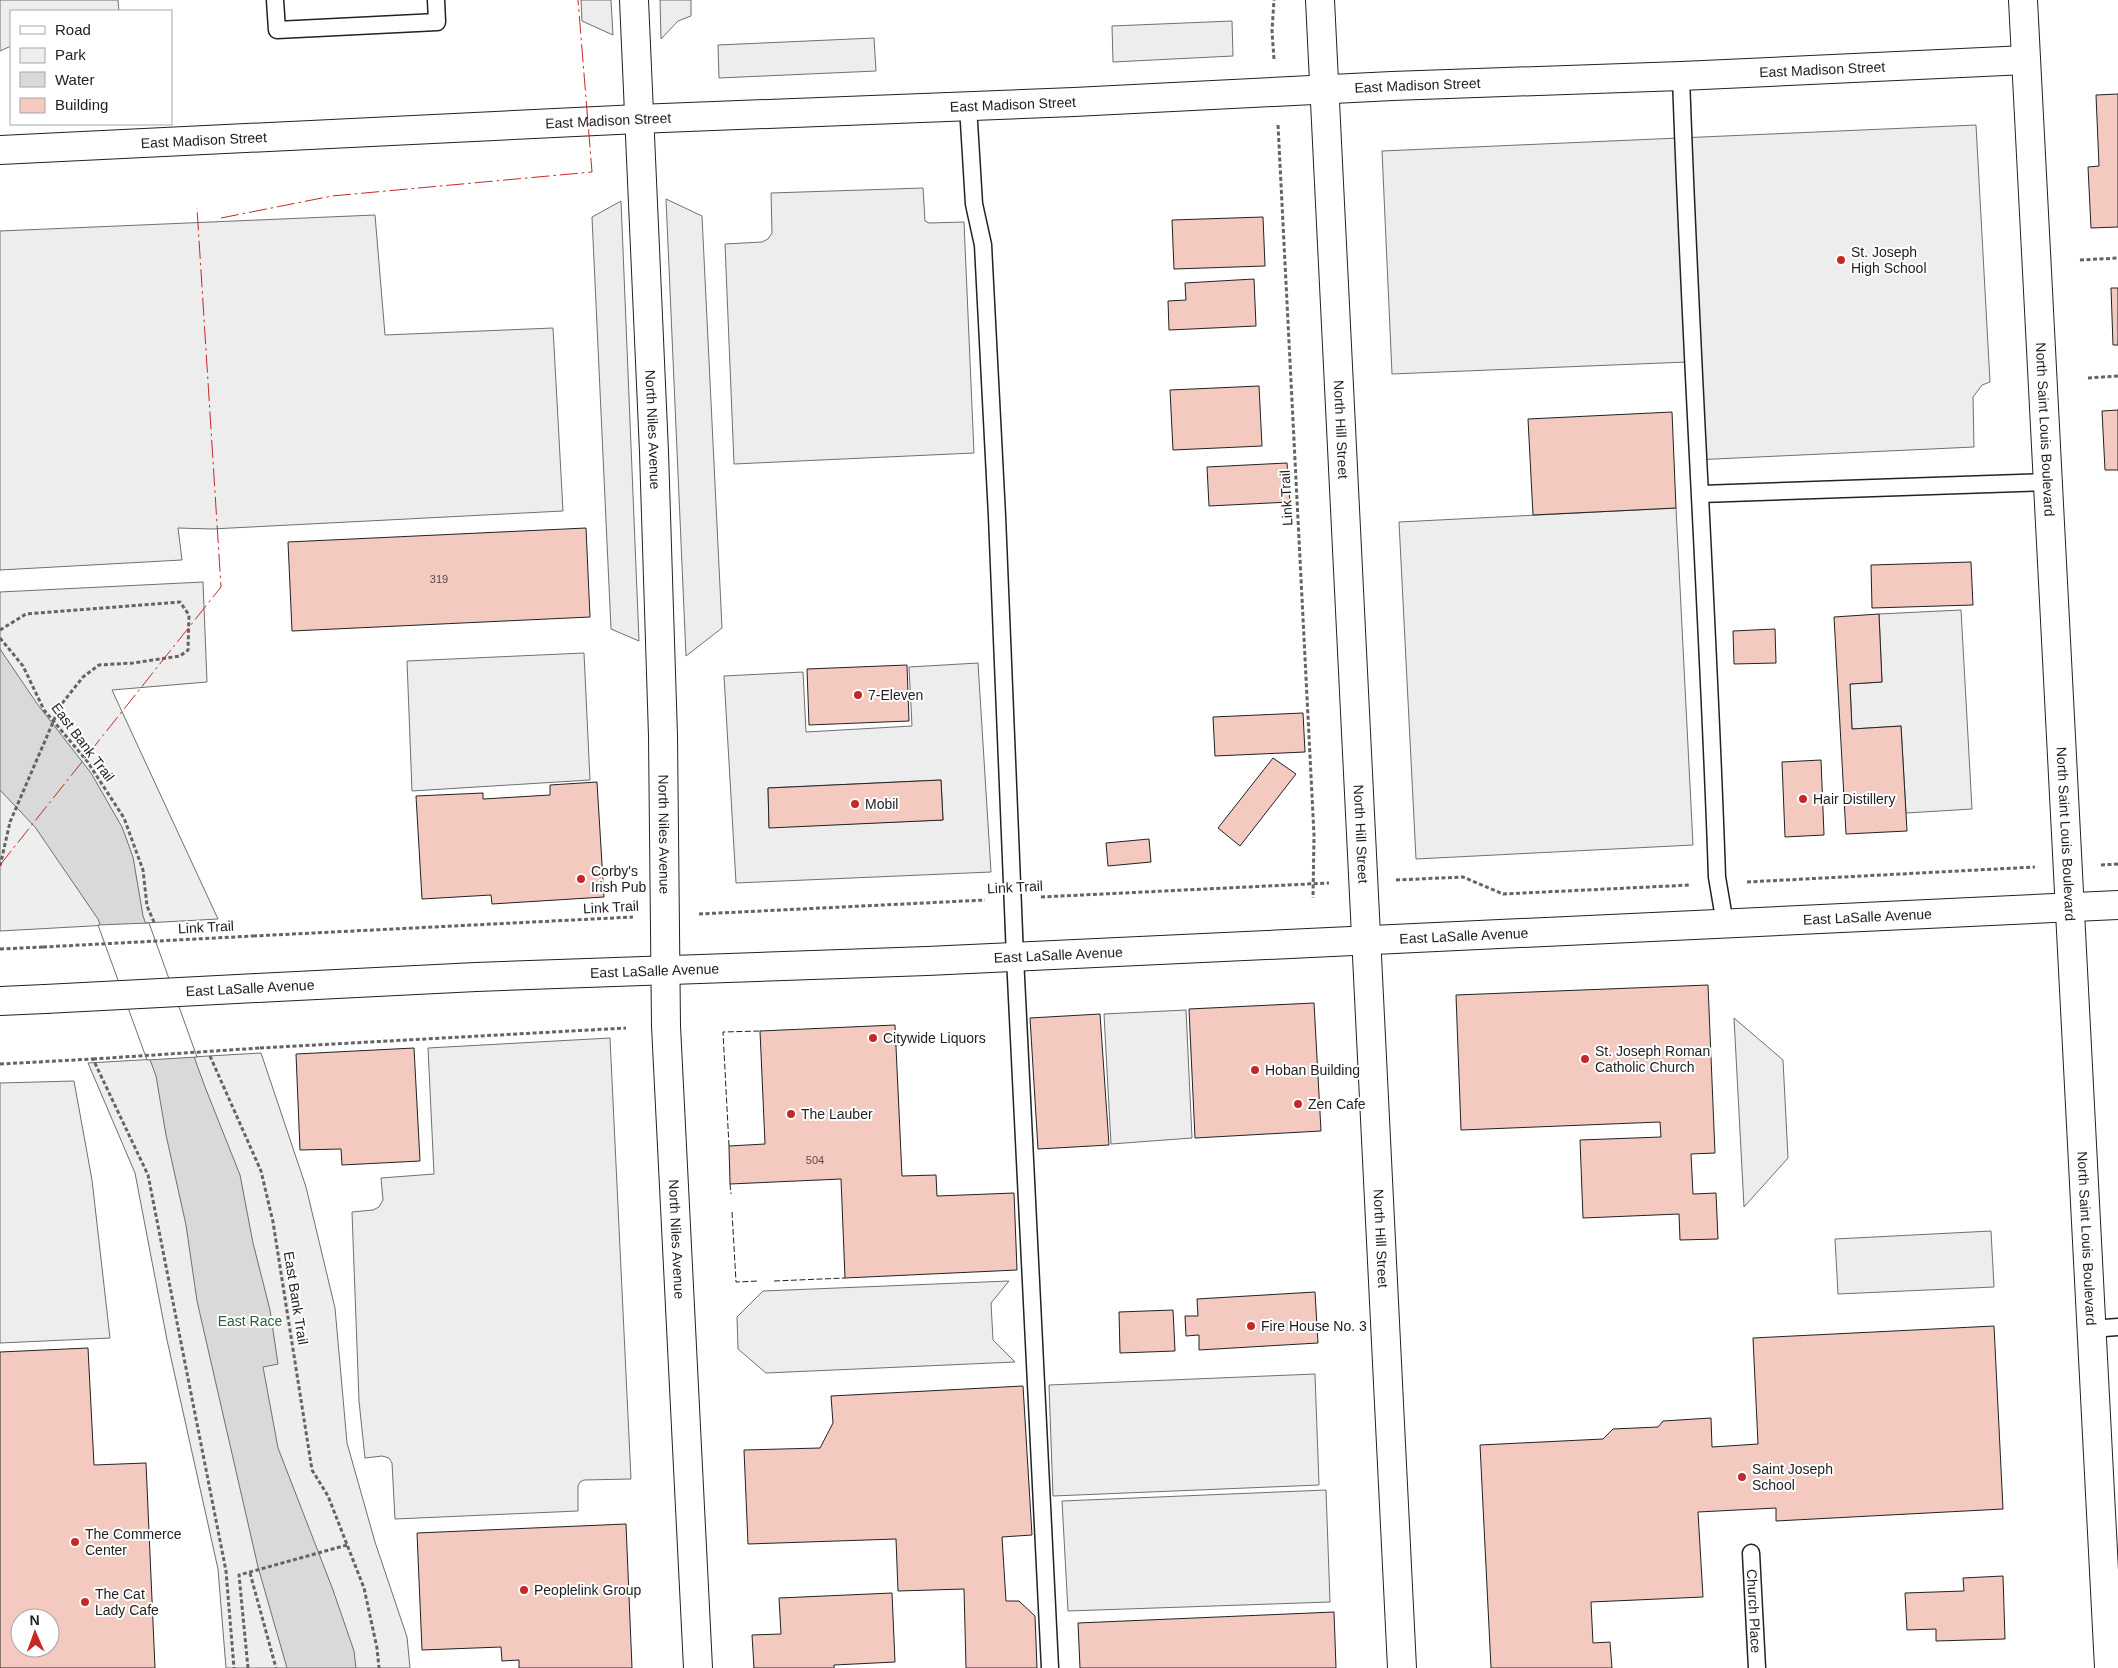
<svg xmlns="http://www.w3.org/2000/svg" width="2118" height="1668" viewBox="0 0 2118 1668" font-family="Helvetica,sans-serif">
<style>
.green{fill:#eee;stroke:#6f6f6f}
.parking{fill:#ededed;stroke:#6f6f6f;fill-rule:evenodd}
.water{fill:#d9d9d9;stroke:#6f6f6f}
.pier{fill:#fff;stroke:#6f6f6f}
.building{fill:#f3c9c0;stroke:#222;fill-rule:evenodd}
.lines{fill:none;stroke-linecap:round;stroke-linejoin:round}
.service-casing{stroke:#222;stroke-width:19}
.minor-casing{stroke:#222;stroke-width:30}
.tertiary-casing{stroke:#222;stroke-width:30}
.path{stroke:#646464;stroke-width:3;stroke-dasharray:4 2.5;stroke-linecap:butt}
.service{stroke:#fff;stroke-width:16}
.minor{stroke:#fff;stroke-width:28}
.tertiary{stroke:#fff;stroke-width:28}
.tertiary-bridge-casing{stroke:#222;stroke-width:30;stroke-linecap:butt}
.path-bridge{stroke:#646464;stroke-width:3;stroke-dasharray:4 2.5;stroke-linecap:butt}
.tertiary-bridge{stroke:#fff;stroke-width:28}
.fence{stroke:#222;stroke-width:1;stroke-dasharray:6 2.5;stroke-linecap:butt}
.power{stroke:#c62828;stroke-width:1;stroke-dasharray:18 4 2.5 4;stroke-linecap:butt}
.poi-dot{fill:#c62828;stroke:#fff;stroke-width:2}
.labels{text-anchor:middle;stroke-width:4;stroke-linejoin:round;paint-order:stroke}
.number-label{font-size:11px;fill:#564c4a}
.street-label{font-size:14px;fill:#222;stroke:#fff}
.poi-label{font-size:14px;fill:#222;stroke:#fff;text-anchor:start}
.park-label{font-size:14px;fill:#2f5e38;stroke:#fff}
</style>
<rect width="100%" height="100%" fill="#fff"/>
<!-- green -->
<path class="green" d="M 203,582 L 207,682 L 112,690 L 218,919 L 0,931 L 0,592 Z
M 261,1053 L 306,1187 L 335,1308 L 347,1443 L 375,1542 L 407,1637 L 410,1668 L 226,1668 L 218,1569 L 167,1340 L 135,1173 L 88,1063 Z"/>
<!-- parking -->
<path class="parking" d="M 0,0 L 118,0 L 119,11 L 11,11 L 11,46 L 0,51 Z
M 581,0 L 611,0 L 613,35 L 582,21 Z
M 660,0 L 691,0 L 691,16 L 678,21 L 661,39 Z
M 1232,21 L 1233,56 L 1113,62 L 1112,26 Z
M 874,38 L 876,71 L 719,78 L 718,45 Z
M 1976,125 L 1990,382 L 1982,385 L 1973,397 L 1974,447 L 1693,460 L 1687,362 L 1392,374 L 1382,151 Z
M 923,188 L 925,221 L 929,223 L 964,222 L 974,453 L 734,464 L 725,244 L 762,242 L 768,239 L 772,233 L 771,193 Z
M 666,199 L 702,216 L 722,628 L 686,656 Z
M 621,201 L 639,641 L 611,629 L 592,217 Z
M 375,215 L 385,335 L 553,328 L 563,511 L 212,529 L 178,528 L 182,560 L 0,570 L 0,231 Z
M 1676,508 L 1693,845 L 1416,859 L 1399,522 Z
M 1961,610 L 1972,809 L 1906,813 L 1901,726 L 1852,729 L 1850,684 L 1882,682 L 1879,614 Z
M 584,653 L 590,780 L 412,791 L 407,661 Z
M 978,663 L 991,872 L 736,883 L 724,676 L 803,672 L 806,732 L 912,726 L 909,667 ZM 941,780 L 943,820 L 769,827 L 768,788 Z
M 1186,1010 L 1192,1138 L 1111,1144 L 1104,1014 Z
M 1734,1018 L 1783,1060 L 1788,1158 L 1744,1207 Z
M 610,1038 L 631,1479 L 584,1480 L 580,1482 L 578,1486 L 578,1511 L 395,1519 L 392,1463 L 389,1458 L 382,1456 L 365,1458 L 359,1401 L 352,1212 L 373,1210 L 379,1207 L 383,1200 L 381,1178 L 434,1174 L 428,1048 Z
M 74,1081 L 92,1180 L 110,1338 L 0,1343 L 0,1083 Z
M 1991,1231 L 1994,1287 L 1838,1294 L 1835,1239 Z
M 1009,1281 L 991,1303 L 993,1340 L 1015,1362 L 766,1373 L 738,1349 L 737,1317 L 763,1291 Z
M 1315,1374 L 1319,1485 L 1053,1496 L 1049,1385 Z
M 1326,1490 L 1330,1602 L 1068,1611 L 1062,1501 Z"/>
<!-- water -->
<path class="water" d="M 0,649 L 38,705 L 91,773 L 122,827 L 133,857 L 143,916 L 205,1087 L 240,1175 L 253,1243 L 270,1310 L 278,1364 L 263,1367 L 278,1448 L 333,1590 L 354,1651 L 356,1668 L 287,1668 L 258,1567 L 197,1301 L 186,1225 L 166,1135 L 156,1076 L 98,919 L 35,827 L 0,790 Z"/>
<!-- pier -->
<path class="pier" d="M 149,923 L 197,1057 L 147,1060 L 98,925 Z"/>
<!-- building -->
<path class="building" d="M 2118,94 L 2118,227 L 2091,228 L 2088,167 L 2099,166 L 2096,95 Z
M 1263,217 L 1265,266 L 1174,269 L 1172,220 Z
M 1254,279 L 1256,326 L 1169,330 L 1168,301 L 1186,300 L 1185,283 Z
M 2111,288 L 2118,288 L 2118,345 L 2113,345 Z
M 1259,386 L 1262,446 L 1173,450 L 1170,390 Z
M 2118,410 L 2118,470 L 2105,470 L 2102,411 Z
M 1672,412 L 1676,508 L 1533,515 L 1528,419 Z
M 1287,463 L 1290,502 L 1209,506 L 1207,467 Z
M 586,528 L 590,617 L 292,631 L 288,542 Z
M 1971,562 L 1973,605 L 1872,608 L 1871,565 Z
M 1879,614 L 1882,682 L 1850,684 L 1852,729 L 1901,726 L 1907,831 L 1846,834 L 1834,617 Z
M 1775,629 L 1776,663 L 1734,664 L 1733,631 Z
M 907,665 L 909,721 L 809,725 L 807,669 Z
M 1303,713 L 1305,752 L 1215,756 L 1213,717 Z
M 1273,758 L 1296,774 L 1240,846 L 1218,828 Z
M 1821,760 L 1824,835 L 1785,837 L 1782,762 Z
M 941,780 L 943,820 L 769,828 L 768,788 Z
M 597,782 L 604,897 L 492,904 L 491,895 L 422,899 L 416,796 L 483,793 L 483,799 L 550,795 L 550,785 Z
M 1149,839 L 1151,862 L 1108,866 L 1106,843 Z
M 1708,985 L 1715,1153 L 1691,1154 L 1693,1194 L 1716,1193 L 1718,1239 L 1680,1240 L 1679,1214 L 1583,1218 L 1580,1140 L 1661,1137 L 1660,1122 L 1461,1130 L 1456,995 Z
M 1314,1003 L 1321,1131 L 1195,1138 L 1189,1009 Z
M 1100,1014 L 1109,1145 L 1038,1149 L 1030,1018 Z
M 895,1025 L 902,1176 L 936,1175 L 937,1196 L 1014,1193 L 1017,1270 L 845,1278 L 841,1179 L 730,1184 L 729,1146 L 765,1144 L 760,1031 Z
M 414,1048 L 420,1161 L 342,1165 L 341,1149 L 300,1150 L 296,1054 Z
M 1315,1292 L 1318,1343 L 1199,1350 L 1199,1335 L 1186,1336 L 1185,1316 L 1198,1316 L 1197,1299 Z
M 1173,1310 L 1175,1351 L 1120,1353 L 1119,1312 Z
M 1994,1326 L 2003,1509 L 1776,1521 L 1776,1508 L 1698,1512 L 1703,1597 L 1591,1602 L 1593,1643 L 1610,1642 L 1612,1668 L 1491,1668 L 1480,1445 L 1603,1439 L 1613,1429 L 1658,1427 L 1663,1421 L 1711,1418 L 1712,1447 L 1758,1444 L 1753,1338 Z
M 88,1348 L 94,1465 L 146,1463 L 155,1668 L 0,1668 L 0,1352 ZM 20,1618 L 50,1618 L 50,1648 L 20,1648 Z
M 1023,1386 L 1032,1535 L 1002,1537 L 1006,1601 L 1019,1601 L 1035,1616 L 1037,1668 L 966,1668 L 964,1589 L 898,1591 L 896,1539 L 748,1544 L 744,1450 L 820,1448 L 833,1423 L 831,1396 Z
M 626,1524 L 632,1668 L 519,1668 L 519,1660 L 502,1661 L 501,1647 L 422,1650 L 417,1533 Z
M 2003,1576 L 2005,1639 L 1936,1641 L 1936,1629 L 1907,1630 L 1905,1593 L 1964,1591 L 1963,1578 Z
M 892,1593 L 895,1662 L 834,1665 L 834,1668 L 754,1668 L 752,1635 L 781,1634 L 779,1598 Z
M 1334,1612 L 1336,1668 L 1080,1668 L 1078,1623 Z"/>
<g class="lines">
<!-- service casing -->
<g class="service-casing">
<g id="service">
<path d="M 275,0 L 277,30 L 437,22 L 436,0"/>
<path d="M 1681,76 C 1690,343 1708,610 1717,877 L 1725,924"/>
<path d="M 968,106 L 974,204 L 983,245 L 997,516 L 1015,957 L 1050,1668"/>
<path d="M 1701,494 L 2048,482"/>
<path d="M 2091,1329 L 2118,1327"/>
<path id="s1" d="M 1751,1553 L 1757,1668"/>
</g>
</g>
<!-- minor casing -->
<g class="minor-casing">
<g id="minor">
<path id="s2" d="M 2023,0 L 2109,1668"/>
<path id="s3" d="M 0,150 L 638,119 L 1074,102 L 1392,86 L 1681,76 L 2026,60"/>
</g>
</g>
<!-- tertiary casing -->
<g class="tertiary-casing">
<g id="tertiary">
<path id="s4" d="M 634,0 L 654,452 L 663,736 L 666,1026 L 698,1668"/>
<path id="s5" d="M 1320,0 L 1402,1668"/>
<path id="s6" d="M 257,988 L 476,977 L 927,961 L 2118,905"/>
<path d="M 0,1001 L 45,999"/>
</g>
</g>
<!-- path -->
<path class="path" d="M 1274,59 L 1272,31 L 1274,0
M 1278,125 L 1314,835 L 1313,898
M 2080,260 L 2118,258
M 2088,378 L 2118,376
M 0,630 L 26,614 L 180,602 L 189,615 L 188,650 L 180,656 L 133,663 L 99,665 L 83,677 L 60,706
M 0,638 L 23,666 L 44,710 L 87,761 L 124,818 L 143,870 L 147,906 L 154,922
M 2101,865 L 2118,864
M 0,866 L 10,822
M 1396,880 L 1463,877 L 1503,894 L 1690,885
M 1747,882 L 2035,867
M 1041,897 L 1329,883
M 699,914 L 985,900
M 253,936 L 633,917
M 0,949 L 43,947
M 260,1048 L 626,1028
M 210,1056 L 261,1171 L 273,1222 L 312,1470 L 328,1496 L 364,1588 L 377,1648 L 379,1668
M 0,1064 L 93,1059 L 148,1175 L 226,1571 L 234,1668
M 250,1573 L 276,1668
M 248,1668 L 239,1575 L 347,1545"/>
<!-- service -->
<use href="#service" class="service"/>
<!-- minor -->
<use href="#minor" class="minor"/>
<!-- tertiary -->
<use href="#tertiary" class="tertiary"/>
<!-- tertiary-bridge casing -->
<g class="tertiary-bridge-casing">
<path id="tertiary-bridge" d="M 45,999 L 257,988"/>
</g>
<!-- path-bridge -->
<path class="path-bridge" d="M 10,822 L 60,706
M 43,947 L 253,936
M 93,1059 L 260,1048"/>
<!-- tertiary-bridge -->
<use href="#tertiary-bridge" class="tertiary-bridge"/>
<!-- fence -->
<path class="fence" d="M 729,1146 L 723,1032 L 760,1031
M 730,1184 L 731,1194
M 732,1212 L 736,1282 L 759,1281
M 774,1281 L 845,1278"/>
<!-- power -->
<path class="power" d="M 221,218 L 332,196 L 592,172 L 578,0
M 0,865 L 221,587 L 197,208"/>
</g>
<!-- markers -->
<g class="poi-dot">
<circle cx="1841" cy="260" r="5"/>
<circle cx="858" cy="695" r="5"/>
<circle cx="1803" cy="799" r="5"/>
<circle cx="855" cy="804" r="5"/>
<circle cx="581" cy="879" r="5"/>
<circle cx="873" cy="1038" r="5"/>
<circle cx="1585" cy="1059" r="5"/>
<circle cx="1255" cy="1070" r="5"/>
<circle cx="1298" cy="1104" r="5"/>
<circle cx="791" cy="1114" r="5"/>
<circle cx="1251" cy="1326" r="5"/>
<circle cx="1742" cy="1477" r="5"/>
<circle cx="75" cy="1542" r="5"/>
<circle cx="524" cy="1590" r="5"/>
<circle cx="85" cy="1602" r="5"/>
</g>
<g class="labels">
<!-- number labels -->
<g class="number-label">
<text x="439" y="583">319</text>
<text x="815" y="1164">504</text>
</g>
<!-- street labels -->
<g class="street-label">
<text dy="5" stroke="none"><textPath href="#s3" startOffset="1824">East Madison Street</textPath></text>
<text dy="5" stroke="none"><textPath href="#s3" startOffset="1419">East Madison Street</textPath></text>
<text dy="5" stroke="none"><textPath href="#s3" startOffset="1014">East Madison Street</textPath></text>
<text dy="5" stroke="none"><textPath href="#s3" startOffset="609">East Madison Street</textPath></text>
<text dy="5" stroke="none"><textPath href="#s3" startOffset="204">East Madison Street</textPath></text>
<text dy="5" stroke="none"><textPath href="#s4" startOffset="430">North Niles Avenue</textPath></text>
<text dy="5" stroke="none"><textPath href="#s5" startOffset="430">North Hill Street</textPath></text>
<text dy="5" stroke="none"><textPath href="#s2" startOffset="430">North Saint Louis Boulevard</textPath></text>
<text transform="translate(1286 498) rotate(-93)" y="5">Link Trail</text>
<text transform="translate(83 742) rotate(53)" y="5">East Bank Trail</text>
<text dy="5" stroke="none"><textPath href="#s4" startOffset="835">North Niles Avenue</textPath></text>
<text dy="5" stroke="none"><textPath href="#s5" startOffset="835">North Hill Street</textPath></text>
<text dy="5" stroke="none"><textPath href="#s2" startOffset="835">North Saint Louis Boulevard</textPath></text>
<text transform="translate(1015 887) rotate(-3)" y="5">Link Trail</text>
<text transform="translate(611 907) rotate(-3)" y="5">Link Trail</text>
<text dy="5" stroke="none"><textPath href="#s6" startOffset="1612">East LaSalle Avenue</textPath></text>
<text transform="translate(206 927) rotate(-3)" y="5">Link Trail</text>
<text dy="5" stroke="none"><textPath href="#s6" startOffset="1208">East LaSalle Avenue</textPath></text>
<text dy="5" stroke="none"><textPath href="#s6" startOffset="802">East LaSalle Avenue</textPath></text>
<text dy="5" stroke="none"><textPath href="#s6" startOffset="398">East LaSalle Avenue</textPath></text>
<text transform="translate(250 988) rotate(-3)" y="5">East LaSalle Avenue</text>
<text dy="5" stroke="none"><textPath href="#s5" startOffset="1240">North Hill Street</textPath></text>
<text dy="5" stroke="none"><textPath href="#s2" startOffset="1240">North Saint Louis Boulevard</textPath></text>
<text dy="5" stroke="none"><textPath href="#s4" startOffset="1240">North Niles Avenue</textPath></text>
<text transform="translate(296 1298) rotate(81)" y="5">East Bank Trail</text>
<text dy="5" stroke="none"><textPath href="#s1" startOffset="58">Church Place</textPath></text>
</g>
<!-- poi labels -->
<g class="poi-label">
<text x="1851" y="257">St. Joseph<tspan x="1851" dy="16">High School</tspan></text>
<text x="868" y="700">7-Eleven</text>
<text x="1813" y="804">Hair Distillery</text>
<text x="865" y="809">Mobil</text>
<text x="591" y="876">Corby's<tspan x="591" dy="16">Irish Pub</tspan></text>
<text x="883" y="1043">Citywide Liquors</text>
<text x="1595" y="1056">St. Joseph Roman<tspan x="1595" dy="16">Catholic Church</tspan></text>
<text x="1265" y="1075">Hoban Building</text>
<text x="1308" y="1109">Zen Cafe</text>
<text x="801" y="1119">The Lauber</text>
<text x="1261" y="1331">Fire House No. 3</text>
<text x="1752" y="1474">Saint Joseph<tspan x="1752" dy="16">School</tspan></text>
<text x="85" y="1539">The Commerce<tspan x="85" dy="16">Center</tspan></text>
<text x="534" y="1595">Peoplelink Group</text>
<text x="95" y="1599">The Cat<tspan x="95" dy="16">Lady Cafe</tspan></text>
</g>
<!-- park labels -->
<g class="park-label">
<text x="250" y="1326">East Race</text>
</g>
</g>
<!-- legend -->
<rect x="10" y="10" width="162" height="115" fill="#ffffff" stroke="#a7a7a7"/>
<rect x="20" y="26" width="25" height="8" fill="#ffffff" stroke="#a7a7a7"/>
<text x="55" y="35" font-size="15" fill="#222222">Road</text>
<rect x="20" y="48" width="25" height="15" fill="#eeeeee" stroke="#a7a7a7"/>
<text x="55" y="60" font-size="15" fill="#222222">Park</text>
<rect x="20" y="72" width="25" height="15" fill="#d9d9d9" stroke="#a7a7a7"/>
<text x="55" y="85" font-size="15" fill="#222222">Water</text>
<rect x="20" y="98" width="25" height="15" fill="#f3c9c0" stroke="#a7a7a7"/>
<text x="55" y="110" font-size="15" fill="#222222">Building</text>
<!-- north arrow -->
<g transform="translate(35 1633) rotate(358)"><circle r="24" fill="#ffffff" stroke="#a7a7a7"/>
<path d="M0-4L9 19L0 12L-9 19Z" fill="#c62828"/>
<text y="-8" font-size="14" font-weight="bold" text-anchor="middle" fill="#222222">N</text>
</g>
</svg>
